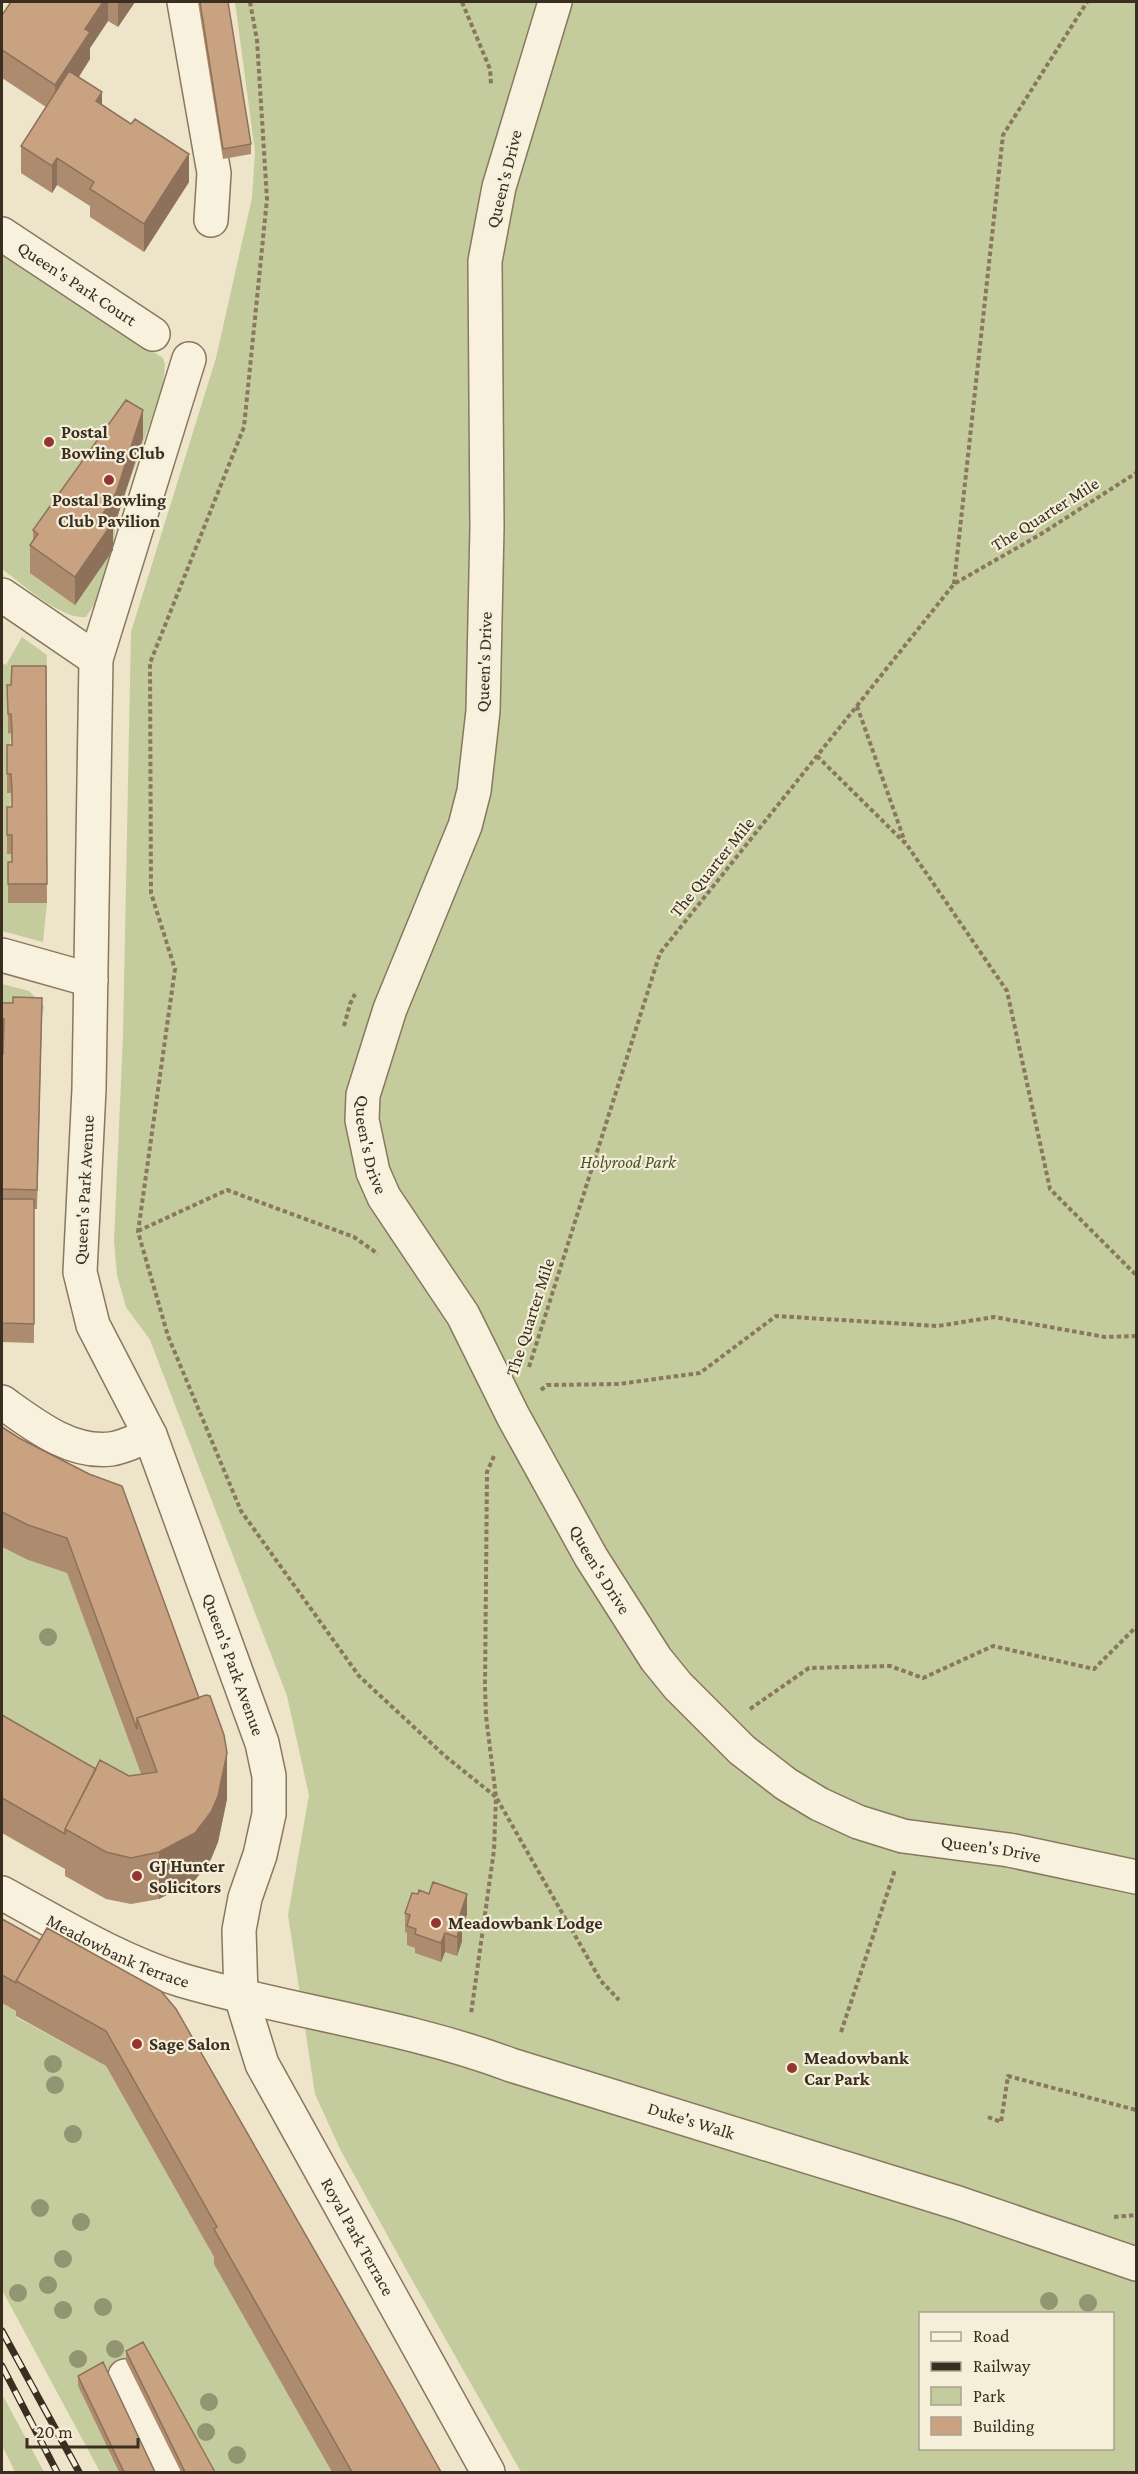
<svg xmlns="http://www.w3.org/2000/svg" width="1138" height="2474" viewBox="0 0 1138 2474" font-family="'Crimson Pro',serif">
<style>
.green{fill:#c4cb9d;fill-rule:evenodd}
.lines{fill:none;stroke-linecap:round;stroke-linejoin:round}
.minor-casing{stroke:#89775f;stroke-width:36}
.path{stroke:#89775f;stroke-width:4;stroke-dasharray:4.5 3;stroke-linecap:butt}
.minor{stroke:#f8f1dd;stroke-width:33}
.rail-casing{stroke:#3a2e21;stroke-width:7}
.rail{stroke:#f5eed9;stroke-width:4.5;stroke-dasharray:14;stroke-linecap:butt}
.tree{fill:#929571}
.wall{fill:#ad8b6f}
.shaded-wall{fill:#8d715a}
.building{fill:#c9a281;stroke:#8d715a;stroke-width:1.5}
.poi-dot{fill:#953531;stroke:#f5eed9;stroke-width:2}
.labels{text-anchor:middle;stroke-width:4.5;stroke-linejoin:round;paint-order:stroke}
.street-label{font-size:18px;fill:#3a2e21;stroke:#f5eed9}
.poi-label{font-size:18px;font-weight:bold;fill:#3a2e21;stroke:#f5eed9;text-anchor:start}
.park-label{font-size:18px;font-style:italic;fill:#485529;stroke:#f5eed9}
</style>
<rect width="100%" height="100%" fill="#ede4c9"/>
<!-- green -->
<path class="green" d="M 235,2 L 1136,2 L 1136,2472 L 521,2472 L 407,2271 L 340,2149 L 315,2094 L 288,1915 L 309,1795 L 287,1696 L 150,1340 L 126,1307 L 117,1275 L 114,1241 L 123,1036 L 131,632 L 216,358 L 252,198 L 255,152 ZM 920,2314 L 1112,2314 L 1112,2448 L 920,2448 Z
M 2,252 L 163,358 L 165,365 L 163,385 L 116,521 L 113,550 L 95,603 L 86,617 C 62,620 21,583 2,569 Z
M 22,637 L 47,655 L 46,685 L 7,704 L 8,733 L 11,733 L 7,793 L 11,793 L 8,854 L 12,854 L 12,881 L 8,903 L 47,903 L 43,942 L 2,931 L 2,663 L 6,665 Z
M 2,984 L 29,991 L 44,1006 L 42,1017 L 13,1016 L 2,1022 Z
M 2,1547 L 28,1560 L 67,1573 L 157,1818 L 2,1751 Z
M 2,2003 L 19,2013 L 16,2017 L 106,2066 L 217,2262 L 333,2472 L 216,2472 L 145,2347 L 78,2386 L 119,2472 L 100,2472 L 2,2290 Z
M 2,2393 L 3,2396 L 44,2472 L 15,2472 L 2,2445 Z"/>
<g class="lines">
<!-- minor casing -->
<g class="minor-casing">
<g id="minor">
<path d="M 184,2 L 214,173 L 211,220"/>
<path id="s1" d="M 555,2 L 499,187 L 485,261 L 487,527 L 483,711 L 474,791 L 465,826 L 390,1009 L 363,1095 L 362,1120 L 373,1172 L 384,1197 L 463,1315 L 513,1416 L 591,1557 L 656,1659 L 678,1686 L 742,1750 L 786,1784 L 819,1804 L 858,1822 L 903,1836 L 1009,1850 L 1136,1877"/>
<path id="s2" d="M 2,234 L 153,334"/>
<path id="s3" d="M 189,359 L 96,659 L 89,1089 L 80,1272 L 93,1325 L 150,1435 L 262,1743 L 269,1776 L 269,1814 L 260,1855 L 245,1898 L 239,1930 L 241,1996 L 262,2064 L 488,2472"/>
<path d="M 2,595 L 96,659"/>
<path d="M 2,955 L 91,980"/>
<path d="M 2,1402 C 33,1424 70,1454 111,1449 C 125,1447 137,1440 150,1435"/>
<path id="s4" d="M 2,1893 C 59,1924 117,1960 181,1980 C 290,2012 404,2025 511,2065 L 958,2203 L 1136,2264"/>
<path d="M 125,2376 L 170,2472"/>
</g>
</g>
<!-- path -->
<path class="path" d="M 250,2 L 257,40 L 267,199 L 244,427 L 150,663 L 151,893 L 175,969 L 138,1232 L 168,1336 L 241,1511 L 359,1676 L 445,1756 L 496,1797 L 494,1850 L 471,2014
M 462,2 L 490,69 L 491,84
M 954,584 L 1003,135 L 1087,2
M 857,706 L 905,842
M 817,756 L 907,845 L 1007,991 L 1050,1189 L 1136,1275
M 344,1026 L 350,1004 L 355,994
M 138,1231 L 227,1190 L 354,1237 L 378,1254
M 529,1367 L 660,953 L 954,584 L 1041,534 L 1136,473
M 541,1390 L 547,1385 L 619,1384 L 700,1373 L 776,1316 L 938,1326 L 994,1317 L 1105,1337 L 1136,1336
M 494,1456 L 487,1472 L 485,1687 L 486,1716 L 496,1797 L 601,1981 L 619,2000
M 750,1709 L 809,1668 L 890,1666 L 923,1678 L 993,1646 L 1094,1669 L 1136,1627
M 841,2032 L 895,1870
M 988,2117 L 1001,2122 L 1008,2076 L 1136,2110
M 1114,2217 L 1136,2215"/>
<!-- minor -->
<use href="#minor" class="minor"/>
<!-- rail casing -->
<g class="rail-casing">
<path id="rail" d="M 2,2331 L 79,2472
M 2,2366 L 57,2472"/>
</g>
<!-- rail -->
<use href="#rail" class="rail"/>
</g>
<!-- trees -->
<g class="tree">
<circle cx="48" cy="1637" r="9"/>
<circle cx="53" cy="2064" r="9"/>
<circle cx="55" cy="2085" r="9"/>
<circle cx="73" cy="2134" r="9"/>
<circle cx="40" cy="2208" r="9"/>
<circle cx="81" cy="2222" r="9"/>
<circle cx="63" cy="2259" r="9"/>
<circle cx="48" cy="2285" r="9"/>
<circle cx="18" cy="2293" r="9"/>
<circle cx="1049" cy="2301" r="9"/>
<circle cx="1088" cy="2303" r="9"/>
<circle cx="103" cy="2307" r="9"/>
<circle cx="63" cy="2310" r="9"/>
<circle cx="115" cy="2349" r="9"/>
<circle cx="78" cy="2359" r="9"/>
<circle cx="209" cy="2402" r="9"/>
<circle cx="206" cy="2432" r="9"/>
<circle cx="237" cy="2455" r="9"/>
</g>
<!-- wall -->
<path class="wall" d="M 11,2 L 135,2 L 118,27 L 108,21 L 90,48 L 90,59 L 79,77 L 102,105 L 189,182 L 144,252 L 90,217 L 90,206 L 57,185 L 52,193 L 21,173 L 21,146 L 46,107 L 2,78 L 2,15 Z
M 198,2 L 228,2 L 251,144 L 251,154 L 223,159 Z
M 143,438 L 116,521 L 113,526 L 113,550 L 75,605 L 30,573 L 30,545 L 33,541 L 33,530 Z
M 46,666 L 47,903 L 8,903 L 8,862 L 12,862 L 12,854 L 7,854 L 7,807 L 12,807 L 11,793 L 7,793 L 7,745 L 12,745 L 11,733 L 8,734 L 7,685 L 11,685 Z
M 2,1003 L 42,1017 L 37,1209 L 34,1209 L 34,1343 L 2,1342 L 2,1054 L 3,1054 L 3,1038 L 2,1038 Z
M 2,1427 L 227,1799 L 218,1842 L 211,1859 L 195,1880 L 159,1899 L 131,1904 L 106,1899 L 65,1876 L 65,1869 L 2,1833 L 2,1715 L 96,1769 L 129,1776 L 141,1774 L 67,1573 L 28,1560 L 2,1547 Z
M 405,1913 L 467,1914 L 462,1929 L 462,1941 L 457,1956 L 445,1952 L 441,1962 L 415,1953 L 415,1948 L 407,1945 L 407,1933 L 405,1932 Z
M 2,1919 L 40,1940 L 441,2472 L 332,2472 L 214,2264 L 214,2257 L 106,2066 L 16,2016 L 16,2011 L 2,2003 Z
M 126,2351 L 215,2472 L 181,2472 L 126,2361 Z
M 78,2376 L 155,2472 L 119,2472 L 78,2386 Z"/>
<!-- shaded-wall -->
<path class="shaded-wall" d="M 103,2 L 108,2 L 108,21 L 90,48 L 90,59 L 55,113 L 55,85 L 85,29 Z
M 118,2 L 135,2 L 118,27 Z
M 102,92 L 102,119 L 96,101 Z
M 189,154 L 189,182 L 144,252 L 144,224 Z
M 57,158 L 57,185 L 52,193 L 52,166 Z
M 143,410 L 143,438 L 116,521 L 113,526 L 113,550 L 75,605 L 75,577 L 102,515 Z
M 227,1753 L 227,1799 L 218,1842 L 211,1859 L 195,1880 L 159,1899 L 159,1852 Z
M 467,1894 L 467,1914 L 462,1929 L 462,1941 L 457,1956 L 458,1921 Z
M 445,1933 L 445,1952 L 441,1962 L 441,1943 Z"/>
<!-- building -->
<path class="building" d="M 11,2 L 103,2 L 85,29 L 90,32 L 55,85 L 2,50 L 2,15 Z
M 200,2 L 228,2 L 251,144 L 223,149 Z
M 69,71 L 102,92 L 96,101 L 131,124 L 135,119 L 189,154 L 144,224 L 90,189 L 94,182 L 57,158 L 52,166 L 21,146 Z
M 126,400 L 143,410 L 116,493 L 102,515 L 113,522 L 75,577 L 30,545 L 38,534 L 33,530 Z
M 12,666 L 46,666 L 47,884 L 8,884 L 8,862 L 12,862 L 12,835 L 7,835 L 7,807 L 12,807 L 12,791 L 11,774 L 7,774 L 7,745 L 12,745 L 12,730 L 11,714 L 8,714 L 7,685 L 11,685 Z
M 13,997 L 42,998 L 37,1190 L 2,1189 L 2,1054 L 3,1054 L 4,1019 L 2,1019 L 2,1003 L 13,1003 Z
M 2,1199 L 34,1199 L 34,1324 L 2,1323 Z
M 2,1427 L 19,1438 L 89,1474 L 122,1486 L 199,1698 L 137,1718 L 137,1729 L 67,1538 L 28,1525 L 2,1512 Z
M 206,1695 L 210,1696 L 224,1735 L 227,1753 L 218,1796 L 211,1812 L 195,1833 L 159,1852 L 131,1858 L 106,1852 L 65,1829 L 100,1760 L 129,1776 L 157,1772 L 137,1718 Z
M 2,1715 L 96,1769 L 65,1829 L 65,1834 L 2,1798 Z
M 433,1882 L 467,1894 L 458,1921 L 462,1922 L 457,1937 L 445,1933 L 441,1943 L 415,1934 L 416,1929 L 407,1926 L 410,1915 L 405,1913 L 412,1893 L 418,1894 L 419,1890 L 429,1894 Z
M 2,1919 L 40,1940 L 16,1981 L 16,1983 L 2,1975 Z
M 47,1928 L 161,1991 L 176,2009 L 397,2394 L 441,2472 L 352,2472 L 214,2229 L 217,2227 L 106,2031 L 16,1981 Z
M 143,2342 L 215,2472 L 185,2472 L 126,2351 Z
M 103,2362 L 155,2472 L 124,2472 L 78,2376 Z"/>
<!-- markers -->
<g class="poi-dot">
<circle cx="49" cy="442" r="6"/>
<circle cx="109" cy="480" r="6"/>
<circle cx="137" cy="1876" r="6"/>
<circle cx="436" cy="1923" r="6"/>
<circle cx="137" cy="2044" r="6"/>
<circle cx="792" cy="2068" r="6"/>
</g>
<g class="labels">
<!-- street labels -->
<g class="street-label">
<text transform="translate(504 179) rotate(-76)" y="6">Queen's Drive</text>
<text dy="6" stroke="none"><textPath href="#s2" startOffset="90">Queen's Park Court</textPath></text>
<text transform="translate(1045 514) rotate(-32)" y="6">The Quarter Mile</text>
<text transform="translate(484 662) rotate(-88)" y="6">Queen's Drive</text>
<text transform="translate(712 867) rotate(-51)" y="6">The Quarter Mile</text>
<text dy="6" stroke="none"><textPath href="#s1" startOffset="1174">Queen's Drive</textPath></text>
<text transform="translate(84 1190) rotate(-87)" y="6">Queen's Park Avenue</text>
<text transform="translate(530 1317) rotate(-72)" y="6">The Quarter Mile</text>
<text dy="6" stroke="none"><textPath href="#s1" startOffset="1660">Queen's Drive</textPath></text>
<text dy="6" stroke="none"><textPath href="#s3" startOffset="1350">Queen's Park Avenue</textPath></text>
<text dy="6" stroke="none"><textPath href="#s1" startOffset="2164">Queen's Drive</textPath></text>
<text dy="6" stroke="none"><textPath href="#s4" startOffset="130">Meadowbank Terrace</textPath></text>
<text dy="6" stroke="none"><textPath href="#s4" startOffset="729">Duke's Walk</textPath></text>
<text dy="6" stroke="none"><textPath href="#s3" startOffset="1960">Royal Park Terrace</textPath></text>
</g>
<!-- poi labels -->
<g class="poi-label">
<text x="61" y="438">Postal<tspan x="61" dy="21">Bowling Club</tspan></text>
<text x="109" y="506" text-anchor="middle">Postal Bowling<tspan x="109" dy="21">Club Pavilion</tspan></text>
<text x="149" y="1872">GJ Hunter<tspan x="149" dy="21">Solicitors</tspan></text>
<text x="448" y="1929">Meadowbank Lodge</text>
<text x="149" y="2050">Sage Salon</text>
<text x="804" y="2064">Meadowbank<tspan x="804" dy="21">Car Park</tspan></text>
</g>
<!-- park labels -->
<g class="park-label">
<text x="628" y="1168">Holyrood Park</text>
</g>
</g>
<!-- border -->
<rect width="1138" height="2474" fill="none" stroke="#3a2e21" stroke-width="6"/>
<!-- legend -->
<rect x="919" y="2312" width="195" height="138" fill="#f5eed9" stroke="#aaa18f" stroke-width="1.5"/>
<rect x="931" y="2332" width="30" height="9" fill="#f8f1dd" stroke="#aaa18f" stroke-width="1.5"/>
<text x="973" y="2342" font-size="18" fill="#3a2e21">Road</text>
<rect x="931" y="2362" width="30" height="9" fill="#3a2e21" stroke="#aaa18f" stroke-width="1.5"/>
<text x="973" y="2372" font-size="18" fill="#3a2e21">Railway</text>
<rect x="931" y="2387" width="30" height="18" fill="#c4cb9d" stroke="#aaa18f" stroke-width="1.5"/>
<text x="973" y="2402" font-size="18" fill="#3a2e21">Park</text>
<rect x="931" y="2417" width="30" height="18" fill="#c9a281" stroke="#aaa18f" stroke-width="1.5"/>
<text x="973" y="2432" font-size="18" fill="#3a2e21">Building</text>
<!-- scale -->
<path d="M27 2438v9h111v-9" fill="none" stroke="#3a2e21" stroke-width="3"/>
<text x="36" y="2438" font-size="18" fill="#3a2e21" stroke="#f5eed9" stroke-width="4.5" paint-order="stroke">20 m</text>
</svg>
